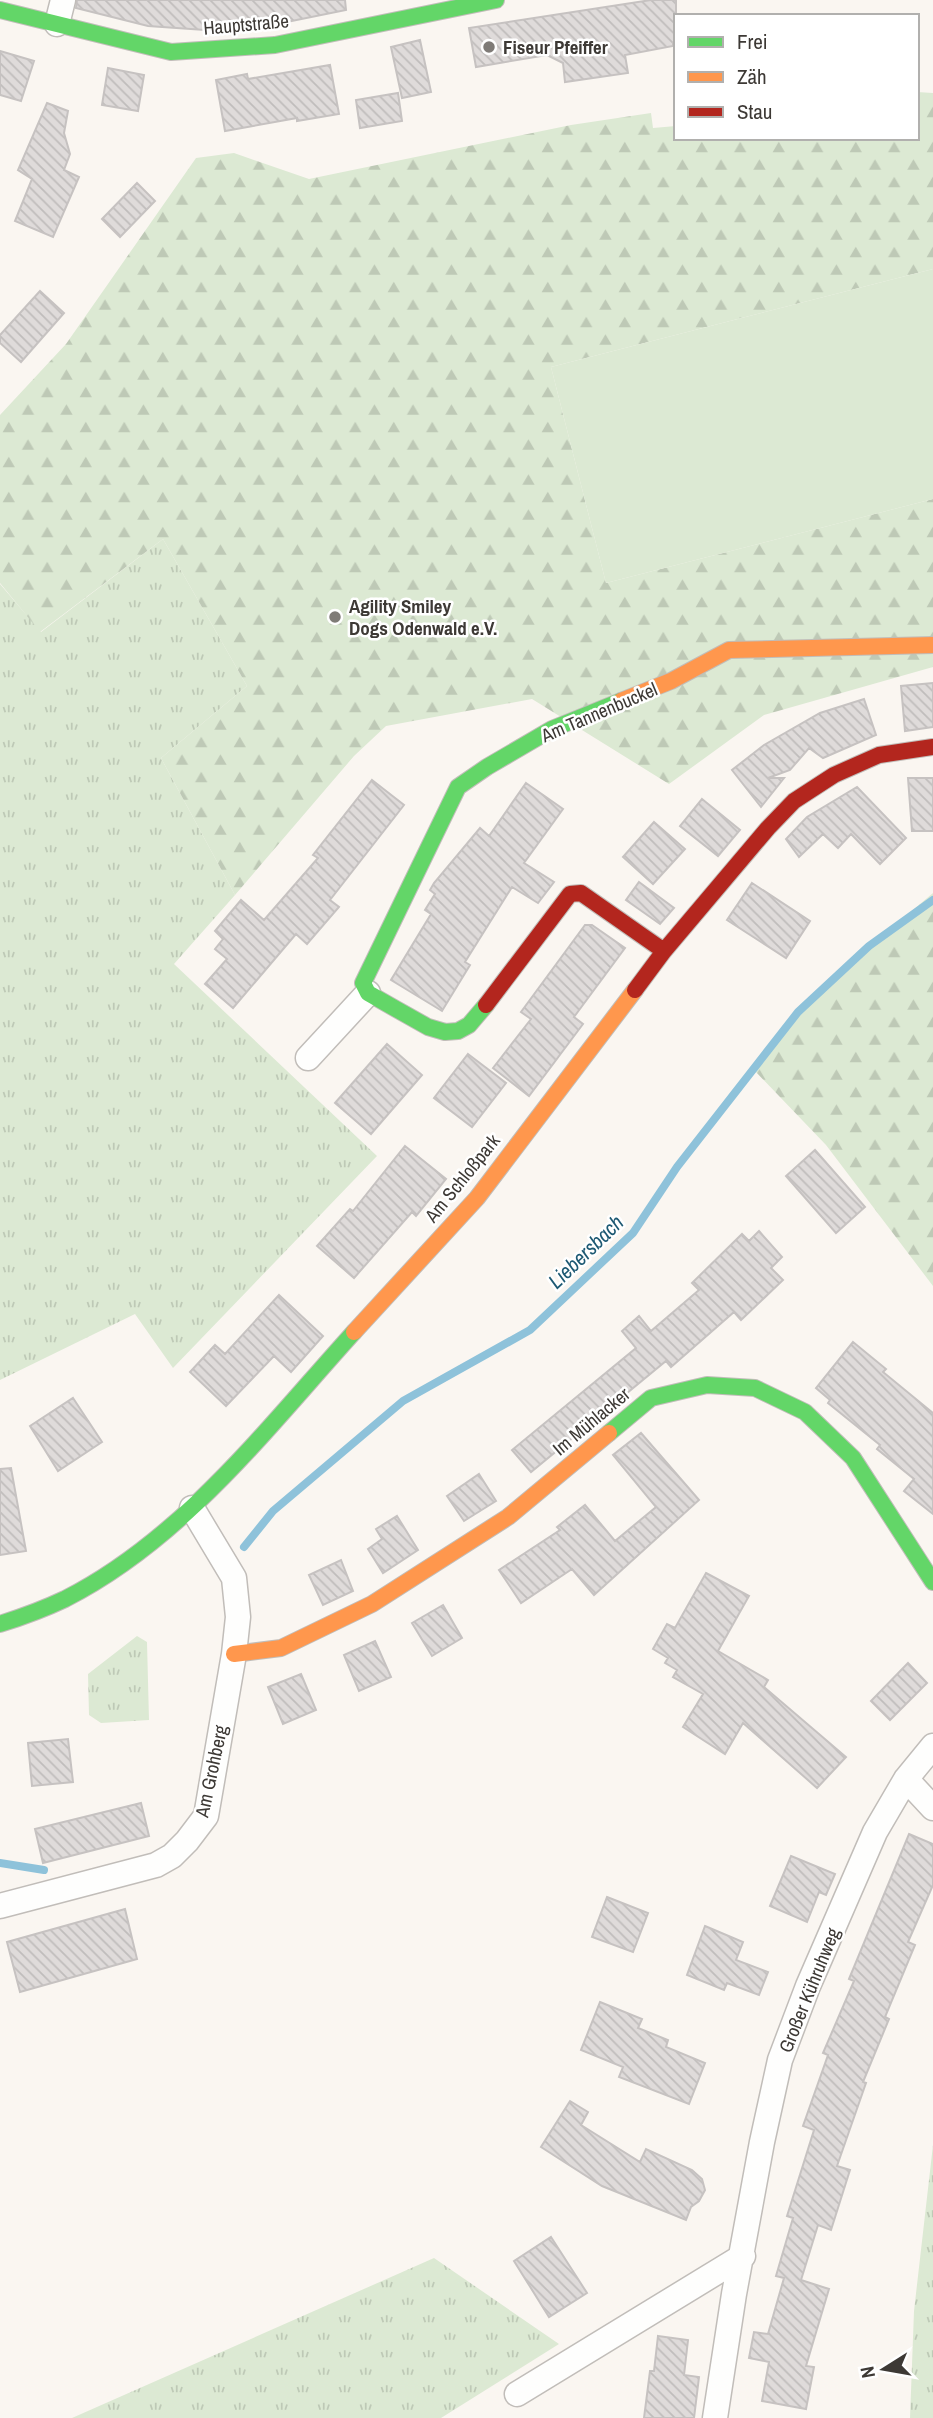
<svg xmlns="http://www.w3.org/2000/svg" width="933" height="2418" viewBox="0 0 933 2418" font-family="'Archivo Narrow',sans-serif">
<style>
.grass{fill:url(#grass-tufts)}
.forest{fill:url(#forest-firs)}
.garden{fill:#dce9d3}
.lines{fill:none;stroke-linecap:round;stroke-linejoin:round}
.stream{stroke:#8ec2da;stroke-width:8}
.building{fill:url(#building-back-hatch);stroke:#c6c2c1;stroke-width:2}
.street-casing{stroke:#c1bdb9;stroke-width:27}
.fast-casing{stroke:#c1bdb9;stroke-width:18}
.slow-casing{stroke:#c1bdb9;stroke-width:18}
.jam-casing{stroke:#c1bdb9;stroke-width:18}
.street{stroke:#fefefd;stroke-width:24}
.fast{stroke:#63d668;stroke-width:16}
.slow{stroke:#ff974d;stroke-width:16}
.jam{stroke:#b3261e;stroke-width:16}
.poi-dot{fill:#7f7b77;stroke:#fff;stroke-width:2.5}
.labels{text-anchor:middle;stroke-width:5;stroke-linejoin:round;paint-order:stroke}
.street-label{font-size:19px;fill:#3d3935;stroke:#fff}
.poi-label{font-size:19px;font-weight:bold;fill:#3d3935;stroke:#fff;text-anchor:start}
.water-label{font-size:21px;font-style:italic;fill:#1d5973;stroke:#fff}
</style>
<defs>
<pattern id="grass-tufts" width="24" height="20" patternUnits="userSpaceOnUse" patternTransform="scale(1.75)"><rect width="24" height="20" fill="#dce9d3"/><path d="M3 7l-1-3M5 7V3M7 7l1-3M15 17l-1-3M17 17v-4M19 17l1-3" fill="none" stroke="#bec9b6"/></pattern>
<pattern id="forest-firs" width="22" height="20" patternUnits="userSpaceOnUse" patternTransform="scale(1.75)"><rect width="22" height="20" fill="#dce9d3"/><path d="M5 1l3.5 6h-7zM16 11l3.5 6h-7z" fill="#bec9b6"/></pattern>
<pattern id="building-back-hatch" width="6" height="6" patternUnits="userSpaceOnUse" patternTransform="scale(1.75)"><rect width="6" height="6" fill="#dfdbda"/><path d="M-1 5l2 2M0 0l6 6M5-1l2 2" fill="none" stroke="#c0bdbc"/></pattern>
</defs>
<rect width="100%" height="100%" fill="#faf6f1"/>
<!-- grass -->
<path class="grass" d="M 163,539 L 247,686 L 161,758 L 235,895 L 174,964 L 377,1156 L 173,1368 L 135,1314 L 0,1380 L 0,584 L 41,632 Z
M 137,1636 L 147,1642 L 149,1720 L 101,1723 L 89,1715 L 88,1674 Z
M 933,2145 L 933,2418 L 910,2418 L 914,2311 Z
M 434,2258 L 559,2344 L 441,2418 L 72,2418 Z"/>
<!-- forest -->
<path class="forest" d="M 917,92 L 933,93 L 933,269 L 551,367 L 606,583 L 933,499 L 933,667 L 764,715 L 669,784 L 532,699 L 386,726 L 354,756 L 235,895 L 161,758 L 247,686 L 163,539 L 40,632 L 0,583 L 0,415 L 66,344 L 196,158 L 234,153 L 309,179 L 571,125 L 651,113 L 653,128 L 676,126 L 676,138 L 917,138 Z
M 933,893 L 933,1286 L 826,1145 L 755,1071 L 821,988 Z"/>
<!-- garden -->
<path class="garden" d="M 933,269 L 933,499 L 606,583 L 551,367 Z"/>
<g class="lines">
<!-- stream -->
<path class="stream" d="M 244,1547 L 273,1511 L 403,1401 L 530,1330 L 633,1233 L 677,1167 L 798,1012 L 869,946 L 933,900
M 0,1863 L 44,1870"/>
</g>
<!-- building -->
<path class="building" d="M 77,0 L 345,0 L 346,10 L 272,25 L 205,30 L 148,26 L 76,8 Z
M 651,0 L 676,0 L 676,42 L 673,43 L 673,46 L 625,55 L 628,73 L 565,82 L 563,63 L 547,55 L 476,67 L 469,28 Z
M 420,40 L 431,92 L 402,98 L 391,47 Z
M 0,51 L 34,61 L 21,101 L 0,95 Z
M 330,65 L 339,114 L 297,121 L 297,118 L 225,131 L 216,80 L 247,74 L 248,79 Z
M 108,68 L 144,75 L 138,111 L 102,105 Z
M 398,93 L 402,121 L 360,128 L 356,100 Z
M 47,103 L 68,111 L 64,133 L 70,154 L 64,170 L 79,177 L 53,237 L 15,221 L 32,179 L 18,170 Z
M 137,183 L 155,201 L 120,237 L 102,219 Z
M 40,291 L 64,313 L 21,362 L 0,343 L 0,335 Z
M 933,683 L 933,727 L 905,731 L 901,686 Z
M 864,699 L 876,735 L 823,758 L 809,748 L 790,770 L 768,778 L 784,778 L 761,807 L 732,770 L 764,745 L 820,713 Z
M 908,778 L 933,778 L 933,831 L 912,831 Z
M 372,780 L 404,805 L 330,900 L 339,907 L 307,944 L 296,934 L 233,1008 L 205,984 L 227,959 L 215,949 L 223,939 L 215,931 L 241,900 L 264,920 L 318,858 L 313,855 Z
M 526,783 L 563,809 L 524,863 L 554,882 L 538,903 L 512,887 L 465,962 L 470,965 L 442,1011 L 391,980 L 431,914 L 425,910 L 435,894 L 430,890 L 434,883 L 480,828 L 489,836 Z
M 857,787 L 906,838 L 880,864 L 851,834 L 838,848 L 823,834 L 799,857 L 786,839 L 807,817 Z
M 702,799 L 740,830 L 718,856 L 680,826 Z
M 654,822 L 685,849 L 653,884 L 623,857 Z
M 639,882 L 674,908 L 660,924 L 626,900 Z
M 752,883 L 810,921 L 786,958 L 727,920 Z
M 585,925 L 592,925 L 625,948 L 574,1017 L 583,1024 L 529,1096 L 493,1068 L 531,1019 L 521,1012 Z
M 387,1044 L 422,1075 L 371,1134 L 335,1103 Z
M 468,1054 L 506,1083 L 472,1127 L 434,1098 Z
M 405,1146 L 446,1179 L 416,1216 L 412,1212 L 354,1278 L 317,1246 L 350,1209 L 353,1211 Z
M 815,1150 L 865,1207 L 836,1233 L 786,1176 Z
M 759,1231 L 782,1257 L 771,1268 L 783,1280 L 741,1320 L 734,1312 L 671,1367 L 666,1361 L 531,1472 L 512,1450 L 636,1348 L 622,1331 L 639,1316 L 651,1331 L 699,1290 L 692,1283 L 742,1234 L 749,1241 Z
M 279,1295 L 323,1336 L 291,1372 L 274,1356 L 226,1406 L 190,1372 L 215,1345 L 225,1354 Z
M 853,1342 L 886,1369 L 883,1372 L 933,1413 L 933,1514 L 904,1491 L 914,1479 L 877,1449 L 880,1445 L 828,1403 L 830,1400 L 816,1388 Z
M 73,1398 L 102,1442 L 58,1471 L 30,1426 Z
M 641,1433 L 699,1500 L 594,1595 L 572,1569 L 521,1603 L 499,1570 L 560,1530 L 557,1527 L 585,1505 L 615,1541 L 656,1507 L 613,1455 Z
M 11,1468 L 26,1551 L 0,1555 L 0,1469 Z
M 479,1474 L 496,1501 L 464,1521 L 447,1496 Z
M 397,1516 L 418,1550 L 383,1573 L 368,1549 L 382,1539 L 376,1529 Z
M 341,1560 L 353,1591 L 323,1605 L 309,1575 Z
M 706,1573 L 749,1596 L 718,1651 L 768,1680 L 764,1687 L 846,1757 L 817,1788 L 743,1723 L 725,1754 L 683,1727 L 703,1694 L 673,1677 L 677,1670 L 665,1663 L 668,1658 L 653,1649 L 667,1624 L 675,1628 Z
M 443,1605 L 462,1638 L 432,1656 L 412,1623 Z
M 375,1641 L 391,1677 L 359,1691 L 344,1655 Z
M 908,1663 L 927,1683 L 890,1720 L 871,1701 Z
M 301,1674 L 316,1710 L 283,1724 L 268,1687 Z
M 68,1739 L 73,1782 L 32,1786 L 28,1743 Z
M 141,1803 L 149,1836 L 43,1863 L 35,1829 Z
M 909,1834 L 933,1844 L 933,1885 L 908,1942 L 915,1945 L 885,2017 L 889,2019 L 863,2082 L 866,2083 L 837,2166 L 850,2170 L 831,2230 L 818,2225 L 801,2280 L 829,2289 L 806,2366 L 814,2367 L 806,2409 L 762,2401 L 769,2362 L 749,2358 L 754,2332 L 768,2334 L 784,2278 L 776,2276 L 793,2218 L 787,2216 L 814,2130 L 803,2126 L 828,2055 L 823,2053 L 854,1981 L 849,1979 Z
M 791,1856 L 835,1874 L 826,1895 L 819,1892 L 807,1922 L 770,1906 Z
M 607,1897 L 648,1913 L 633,1952 L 592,1937 Z
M 125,1909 L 137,1959 L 20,1992 L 7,1942 Z
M 705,1926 L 743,1942 L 736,1960 L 768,1972 L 759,1995 L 727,1983 L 724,1990 L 687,1975 Z
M 600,2002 L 642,2019 L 638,2028 L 668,2040 L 666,2047 L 705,2063 L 689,2104 L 619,2077 L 623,2067 L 581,2050 Z
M 570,2101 L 588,2112 L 581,2125 L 640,2162 L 646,2149 L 692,2170 L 702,2179 L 705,2190 L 699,2201 L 691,2207 L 686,2220 L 602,2186 L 541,2147 Z
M 551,2237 L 587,2293 L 549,2317 L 514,2261 Z
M 658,2336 L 688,2340 L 684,2375 L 699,2377 L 694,2418 L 644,2418 L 650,2371 L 654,2371 Z"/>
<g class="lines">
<!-- street casing -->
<g class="street-casing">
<path id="street" d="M 57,24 L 63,0
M 308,1058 L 368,993
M 906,1779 L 933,1808
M 0,1906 L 156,1865 L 172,1856 L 187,1841 L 206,1816 L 234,1654 L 238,1617 L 234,1578 L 192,1508
M 517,2394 L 743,2256
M 715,2418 L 734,2294 L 762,2142 L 780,2060 L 808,1986 L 875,1832 L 906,1779 L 933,1746"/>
</g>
<!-- fast casing -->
<g class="fast-casing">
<path id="fast" d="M 0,10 L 171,52 L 275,45 L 496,0
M 486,1005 L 469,1025 L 458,1031 L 445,1032 L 428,1027 L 396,1009 L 368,993 L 363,983 L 458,787 L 487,767 L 552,729 L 621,701
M 609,1433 L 651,1398 L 707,1385 L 755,1388 L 805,1412 L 853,1458 L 933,1582
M 0,1624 C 22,1617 44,1609 65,1599 C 183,1539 267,1428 354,1332"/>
</g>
<!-- slow casing -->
<g class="slow-casing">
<path id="slow" d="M 621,701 L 671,681 L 729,650 L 933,645
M 354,1332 L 477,1198 L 635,990
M 234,1654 L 281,1648 L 372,1604 L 508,1517 L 609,1433"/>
</g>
<!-- jam casing -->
<g class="jam-casing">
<path id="jam" d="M 635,990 L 664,951 L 768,828 L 794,801 L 834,775 L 879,755 L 933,747
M 486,1005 L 570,894 L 581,893 L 664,951"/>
</g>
<!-- street -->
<use href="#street" class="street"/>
<!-- fast -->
<use href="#fast" class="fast"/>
<!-- slow -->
<use href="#slow" class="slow"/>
<!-- jam -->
<use href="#jam" class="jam"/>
</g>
<!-- markers -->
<g class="poi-dot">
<circle cx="489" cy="47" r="7"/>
<circle cx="335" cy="617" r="7"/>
</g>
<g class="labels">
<!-- street labels -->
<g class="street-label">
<text transform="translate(246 24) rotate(-5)" y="7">Hauptstraße</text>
<text transform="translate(599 712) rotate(-23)" y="7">Am Tannenbuckel</text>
<text transform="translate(462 1178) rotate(-51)" y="7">Am Schloßpark</text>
<text transform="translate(591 1421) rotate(-40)" y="7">Im Mühlacker</text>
<text transform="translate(211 1771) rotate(-78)" y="7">Am Grohberg</text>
<text transform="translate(809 1990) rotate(-68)" y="7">Großer Kühruhweg</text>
</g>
<!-- poi labels -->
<g class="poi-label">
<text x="503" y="54">Fiseur Pfeiffer</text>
<text x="349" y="613">Agility Smiley<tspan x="349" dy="22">Dogs Odenwald e.V.</tspan></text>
</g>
<!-- water labels -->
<g class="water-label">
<text transform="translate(586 1252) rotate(-44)" y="7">Liebersbach</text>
</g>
</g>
<!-- legend -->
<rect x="674" y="14" width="245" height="126" fill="#ffffff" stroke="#b1b0ae" stroke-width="2"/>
<rect x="688" y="37" width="35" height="10" fill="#63d668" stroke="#b1b0ae" stroke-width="2"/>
<text x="737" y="49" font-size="21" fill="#3d3935">Frei</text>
<rect x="688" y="72" width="35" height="10" fill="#ff974d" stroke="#b1b0ae" stroke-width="2"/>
<text x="737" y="84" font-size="21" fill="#3d3935">Zäh</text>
<rect x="688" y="107" width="35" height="10" fill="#b3261e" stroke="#b1b0ae" stroke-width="2"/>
<text x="737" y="119" font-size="21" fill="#3d3935">Stau</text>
<!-- north arrow -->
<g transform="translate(884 2369) rotate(259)" stroke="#ffffff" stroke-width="5" paint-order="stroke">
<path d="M0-5L12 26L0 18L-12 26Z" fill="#3d3935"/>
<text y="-10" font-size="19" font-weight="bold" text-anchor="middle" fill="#3d3935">N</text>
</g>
</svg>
